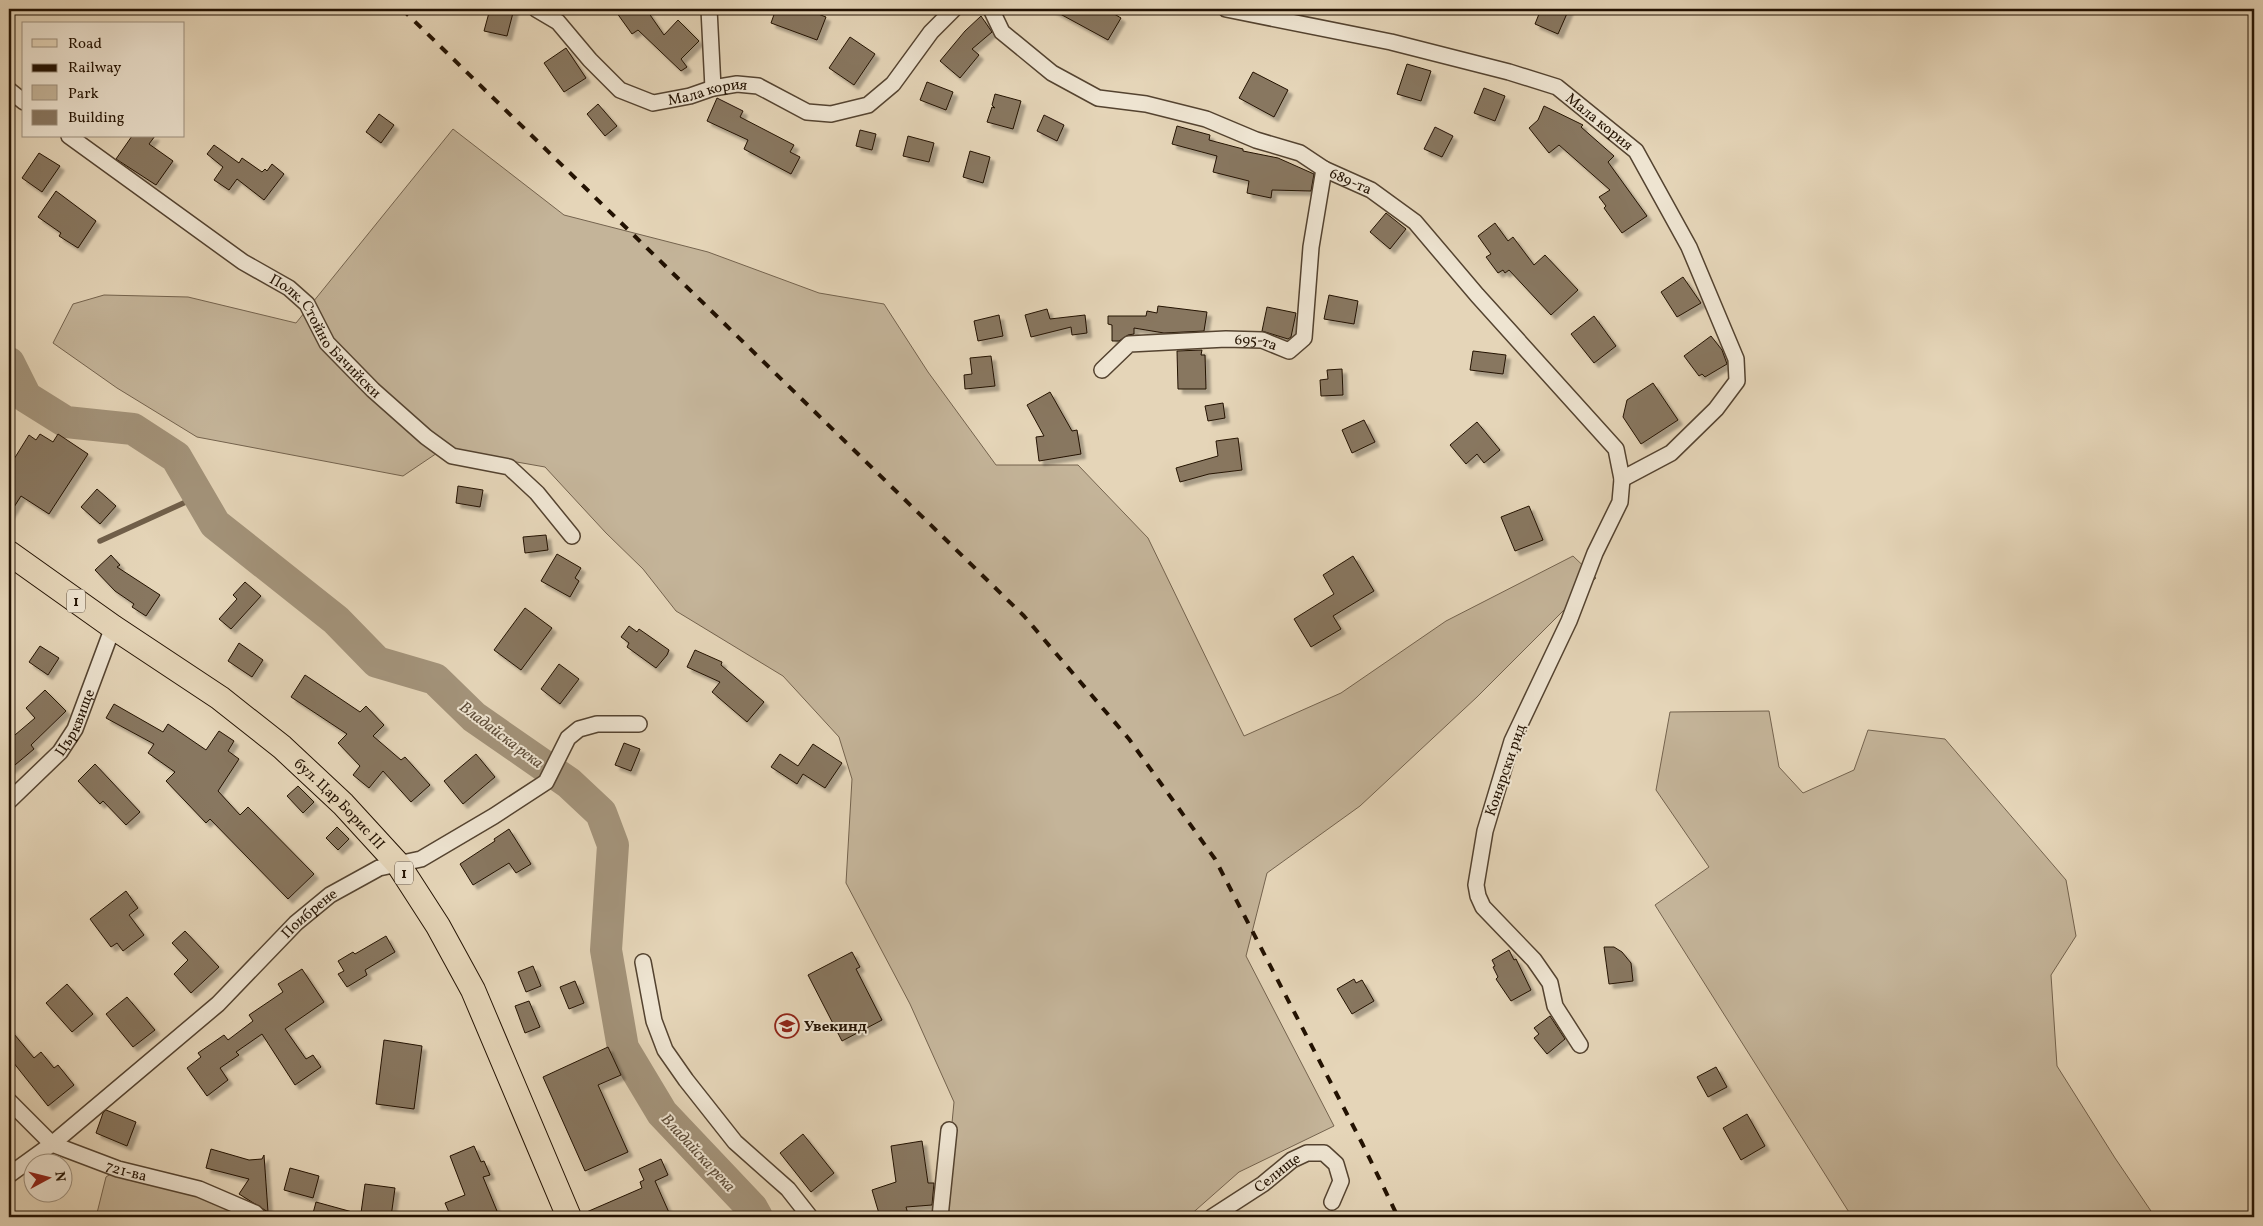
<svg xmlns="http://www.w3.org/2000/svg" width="2263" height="1226" viewBox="0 0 2263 1226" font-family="Vollkorn,serif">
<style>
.green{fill:#c4b499;stroke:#74634e}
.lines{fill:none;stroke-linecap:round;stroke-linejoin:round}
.stream{stroke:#705f4a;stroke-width:5.5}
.river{stroke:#a3937a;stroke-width:32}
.building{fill:#887761;stroke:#231202;filter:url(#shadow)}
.minor-casing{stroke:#544330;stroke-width:18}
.primary-casing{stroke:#231202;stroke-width:26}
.minor{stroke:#eee4d1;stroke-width:15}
.primary{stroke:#e5d5b8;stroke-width:24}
.rail{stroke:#231202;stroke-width:4;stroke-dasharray:9 9;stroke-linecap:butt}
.labels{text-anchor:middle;stroke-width:4;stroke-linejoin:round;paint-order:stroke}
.shield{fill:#eee4d1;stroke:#605140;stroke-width:1}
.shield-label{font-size:14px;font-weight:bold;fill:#231202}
.street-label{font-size:15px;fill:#231202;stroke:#eee4d1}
.poi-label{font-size:15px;font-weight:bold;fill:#231202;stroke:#eee4d1;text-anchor:start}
.water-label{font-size:16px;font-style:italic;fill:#5d4c38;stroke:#eee4d1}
</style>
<defs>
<filter id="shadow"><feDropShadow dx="4.5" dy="4.5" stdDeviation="1" flood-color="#0004"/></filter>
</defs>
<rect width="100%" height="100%" fill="#e5d5b8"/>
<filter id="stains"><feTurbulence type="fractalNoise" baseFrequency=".004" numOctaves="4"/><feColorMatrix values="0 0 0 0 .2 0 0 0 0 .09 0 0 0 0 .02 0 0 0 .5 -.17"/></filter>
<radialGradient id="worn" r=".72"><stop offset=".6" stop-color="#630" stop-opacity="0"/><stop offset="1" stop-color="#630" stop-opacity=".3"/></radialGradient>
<!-- green -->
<path class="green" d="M 453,129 L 564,215 L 708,252 L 819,293 L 884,304 L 928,372 L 996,465 L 1078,465 L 1148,538 L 1244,736 L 1341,693 L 1446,621 L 1573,556 L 1596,578 L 1477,697 L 1360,806 L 1267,873 L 1246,956 L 1334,1126 L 1239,1172 L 1188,1217 L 943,1217 L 954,1102 L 910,1004 L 846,883 L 852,779 L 839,737 L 783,676 L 676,611 L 643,569 L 606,533 L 545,467 L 443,449 L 403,476 L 197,437 L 117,388 L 53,343 L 73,304 L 104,295 L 188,297 L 296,323 Z
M 1769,711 L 1779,767 L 1803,793 L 1854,770 L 1868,730 L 1945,739 L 2066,880 L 2076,936 L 2051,975 L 2057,1066 L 2115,1158 L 2155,1217 L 1852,1217 L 1655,905 L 1709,867 L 1656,790 L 1670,712 Z
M 118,1169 L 259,1217 L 96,1217 L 106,1177 Z"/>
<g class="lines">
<!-- stream -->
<path class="stream" d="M 100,541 L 199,496"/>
<!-- river -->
<path class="river" d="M 9,363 L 26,397 L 66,422 L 133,429 L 176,457 L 215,524 L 336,620 L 377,662 L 435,679 L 474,717 L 569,783 L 601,813 L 613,845 L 606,950 L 623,1048 L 662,1113 L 752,1208 L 757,1217"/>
</g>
<!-- building -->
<path class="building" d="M 490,9 L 514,9 L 507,36 L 484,31 Z
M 614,9 L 646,9 L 664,35 L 678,20 L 699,41 L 681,59 L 687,67 L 681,71 L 638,30 L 632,34 Z
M 776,9 L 805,9 L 826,17 L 817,40 L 771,23 Z
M 1051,9 L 1106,9 L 1121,18 L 1108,40 Z
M 1541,9 L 1569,9 L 1558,34 L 1535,24 Z
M 981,16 L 992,32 L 972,49 L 979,55 L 960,78 L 940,61 L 965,31 Z
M 850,37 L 875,54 L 854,85 L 829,68 Z
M 566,48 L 586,78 L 564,92 L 544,63 Z
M 1407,64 L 1431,71 L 1421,101 L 1397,94 Z
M 1253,72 L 1288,90 L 1274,117 L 1239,98 Z
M 927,82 L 953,92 L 946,110 L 920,100 Z
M 1484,88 L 1505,96 L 1495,121 L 1474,113 Z
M 995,94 L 1021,101 L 1013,129 L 987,122 L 992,107 L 995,108 L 992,105 Z
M 717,98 L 743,111 L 740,117 L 794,145 L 790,152 L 800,157 L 791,174 L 744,149 L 748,140 L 707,121 Z
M 598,104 L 617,126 L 605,136 L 587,114 Z
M 1544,106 L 1583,125 L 1581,127 L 1614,156 L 1608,162 L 1647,216 L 1622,233 L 1604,208 L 1606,206 L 1599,197 L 1610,190 L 1559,145 L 1549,153 L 1529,128 L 1538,120 Z
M 379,114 L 394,125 L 381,143 L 366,132 Z
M 1044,115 L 1064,125 L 1057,141 L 1037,131 Z
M 1177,126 L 1210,135 L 1209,140 L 1243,149 L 1243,151 L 1278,158 L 1314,174 L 1311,191 L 1272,190 L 1271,198 L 1247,193 L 1249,181 L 1213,172 L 1217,156 L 1172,144 Z
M 1435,127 L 1453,136 L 1442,157 L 1424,149 Z
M 860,130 L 876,134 L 872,150 L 856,146 Z
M 132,136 L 155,136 L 149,144 L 173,161 L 156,185 L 116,159 Z
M 908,136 L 934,143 L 929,162 L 903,156 Z
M 214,145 L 239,163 L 242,158 L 262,172 L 265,169 L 267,171 L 272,164 L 284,174 L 264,200 L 237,179 L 229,190 L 214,180 L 223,167 L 207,154 Z
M 970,151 L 990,157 L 983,183 L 963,177 Z
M 39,153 L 60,166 L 42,192 L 22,178 Z
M 56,191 L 96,221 L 78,248 L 59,236 L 61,233 L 38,217 Z
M 1386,213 L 1406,229 L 1390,249 L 1370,232 Z
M 1495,223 L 1508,241 L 1513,237 L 1534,265 L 1545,255 L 1578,290 L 1551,315 L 1509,270 L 1505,273 L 1503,270 L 1498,273 L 1486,257 L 1491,254 L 1478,236 Z
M 1683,277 L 1701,303 L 1677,317 L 1661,292 Z
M 1329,295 L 1358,301 L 1354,324 L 1324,319 Z
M 1158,306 L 1207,312 L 1204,331 L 1164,333 L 1134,328 L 1134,334 L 1128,335 L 1119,341 L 1112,341 L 1112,325 L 1108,324 L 1108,316 L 1146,316 L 1147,311 L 1157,313 Z
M 1267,307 L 1296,313 L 1291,337 L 1288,339 L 1262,331 Z
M 1047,309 L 1050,319 L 1085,315 L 1087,333 L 1072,335 L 1071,327 L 1031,337 L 1025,315 Z
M 999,315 L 1003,336 L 978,341 L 974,321 Z
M 1594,316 L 1616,346 L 1594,363 L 1571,334 Z
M 1711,336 L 1722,350 L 1727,364 L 1705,377 L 1702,374 L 1699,376 L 1684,356 Z
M 1202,350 L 1201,355 L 1205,355 L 1206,389 L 1178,389 L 1177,351 Z
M 1473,351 L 1506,355 L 1503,374 L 1470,370 Z
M 991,356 L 995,386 L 965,389 L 964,375 L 972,374 L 970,358 Z
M 1342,369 L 1343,395 L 1321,396 L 1320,380 L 1328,379 L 1327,370 Z
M 1653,383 L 1678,420 L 1641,444 L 1623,417 L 1627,400 Z
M 1050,392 L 1072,431 L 1077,430 L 1081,454 L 1039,461 L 1036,437 L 1044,436 L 1027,405 Z
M 1223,403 L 1225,418 L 1208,421 L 1205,406 Z
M 1364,420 L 1375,442 L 1352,453 L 1342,430 Z
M 1477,422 L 1500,450 L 1484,463 L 1477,454 L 1466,464 L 1450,445 Z
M 40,434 L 53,442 L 58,434 L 88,454 L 49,514 L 21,496 L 9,515 L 9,467 L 29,435 L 36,440 Z
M 1238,438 L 1242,470 L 1209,474 L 1180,482 L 1176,468 L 1218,456 L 1216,441 Z
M 458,486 L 483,490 L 480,507 L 456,503 Z
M 97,489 L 116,506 L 100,524 L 81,507 Z
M 1529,506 L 1543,540 L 1515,551 L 1501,517 Z
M 546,535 L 548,550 L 525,553 L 523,537 Z
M 557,554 L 581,568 L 575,578 L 579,581 L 570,597 L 541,581 Z
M 111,555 L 120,565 L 117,567 L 160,595 L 146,616 L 132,607 L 134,604 L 115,591 L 95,570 Z
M 1353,556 L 1374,591 L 1333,616 L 1341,629 L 1311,647 L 1294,619 L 1334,594 L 1323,575 Z
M 245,582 L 261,596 L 231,629 L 219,619 L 237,599 L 233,595 Z
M 525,608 L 552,628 L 521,670 L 494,650 Z
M 629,626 L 637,632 L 639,629 L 669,650 L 667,655 L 656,668 L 627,647 L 629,643 L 621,637 Z
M 239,643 L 263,660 L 252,677 L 228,661 Z
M 40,646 L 59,658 L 48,675 L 29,662 Z
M 695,650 L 722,662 L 721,665 L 764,702 L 747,722 L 712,692 L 720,682 L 687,667 Z
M 559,664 L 579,679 L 560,704 L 541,689 Z
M 305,675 L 360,712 L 366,706 L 384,725 L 373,736 L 401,760 L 405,757 L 430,785 L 411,802 L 383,771 L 369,788 L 353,775 L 360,766 L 338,743 L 347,734 L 291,697 Z
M 45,690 L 66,711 L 31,745 L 34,749 L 9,770 L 9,740 L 35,718 L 26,708 Z
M 114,704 L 163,732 L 168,724 L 206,750 L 219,731 L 234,741 L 228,751 L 239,759 L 218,791 L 240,815 L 248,807 L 314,874 L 288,899 L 210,819 L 206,823 L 166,781 L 175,772 L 148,753 L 154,744 L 106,718 Z
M 624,743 L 640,749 L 631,771 L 615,765 Z
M 813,744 L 842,763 L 825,788 L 803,774 L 797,784 L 771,767 L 780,754 L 798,766 Z
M 476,754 L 495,777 L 463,804 L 444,781 Z
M 95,764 L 140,812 L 126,825 L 103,801 L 100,804 L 78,781 Z
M 298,786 L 314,802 L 303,813 L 287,796 Z
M 337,827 L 349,839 L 338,850 L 326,838 Z
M 509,829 L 531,864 L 516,873 L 509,863 L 473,885 L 460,864 L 495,841 L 494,839 Z
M 126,891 L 138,908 L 129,915 L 144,935 L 123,951 L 117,943 L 111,947 L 90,919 Z
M 185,931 L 219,967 L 191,993 L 174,974 L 188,960 L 172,943 Z
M 386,936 L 395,952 L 365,970 L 367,975 L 347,987 L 338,974 L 344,971 L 338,961 L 353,952 L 355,954 Z
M 1604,947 L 1614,947 L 1622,952 L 1631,963 L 1633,981 L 1609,984 Z
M 1509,950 L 1514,960 L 1516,959 L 1531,990 L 1511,1001 L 1496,979 L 1498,977 L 1493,967 L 1495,966 L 1492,960 Z
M 852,952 L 860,967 L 856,969 L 882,1020 L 842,1041 L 808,975 Z
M 533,966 L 541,986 L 526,992 L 518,972 Z
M 302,969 L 324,1002 L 285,1029 L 306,1059 L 313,1055 L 321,1067 L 295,1085 L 262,1034 L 236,1052 L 239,1055 L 220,1068 L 228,1080 L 207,1096 L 187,1068 L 201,1057 L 198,1053 L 224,1035 L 228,1040 L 253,1021 L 249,1015 L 283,992 L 278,984 Z
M 1354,979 L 1356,983 L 1362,980 L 1374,1001 L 1352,1014 L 1337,989 Z
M 575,981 L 584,1003 L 569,1009 L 560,987 Z
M 67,984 L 93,1014 L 72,1032 L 46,1003 Z
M 127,997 L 155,1030 L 133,1047 L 106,1014 Z
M 529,1001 L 540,1027 L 525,1033 L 515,1006 Z
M 1550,1016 L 1565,1039 L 1547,1054 L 1534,1038 L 1539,1034 L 1534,1028 Z
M 9,1028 L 34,1058 L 41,1052 L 54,1068 L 58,1065 L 74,1085 L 48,1106 L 9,1057 Z
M 384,1040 L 422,1046 L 414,1109 L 376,1104 Z
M 608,1047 L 621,1075 L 598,1085 L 628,1152 L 585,1171 L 543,1077 Z
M 1716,1067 L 1727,1087 L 1708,1097 L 1697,1077 Z
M 106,1110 L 136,1122 L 127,1146 L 96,1133 L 103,1113 Z
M 1747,1114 L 1765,1146 L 1741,1160 L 1723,1128 Z
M 803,1134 L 834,1173 L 811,1192 L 780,1153 Z
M 922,1141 L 928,1183 L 934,1183 L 932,1205 L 906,1207 L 908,1214 L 898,1217 L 880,1217 L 872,1190 L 896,1182 L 891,1146 Z
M 474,1146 L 481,1162 L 484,1161 L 490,1175 L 483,1177 L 497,1211 L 482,1217 L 451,1217 L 445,1203 L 465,1195 L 450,1156 Z
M 211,1149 L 249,1160 L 262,1159 L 264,1155 L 268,1212 L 239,1194 L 249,1179 L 206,1168 Z
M 661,1159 L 668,1175 L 655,1181 L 671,1217 L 583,1217 L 582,1214 L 642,1188 L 640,1182 L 644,1180 L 639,1169 Z
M 290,1168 L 319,1176 L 313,1198 L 284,1190 Z
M 365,1184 L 395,1188 L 391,1217 L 361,1213 Z
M 316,1202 L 356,1213 L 356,1217 L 312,1217 Z"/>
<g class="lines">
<!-- minor casing -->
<g class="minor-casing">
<g id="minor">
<path id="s1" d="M 536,9 L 558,22 L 590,60 L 620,90 L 653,103 L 690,96 L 713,88 L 737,84 L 758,86 L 807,112 L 831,114 L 868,105 L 893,84 L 931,32 L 954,9"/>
<path d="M 709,9 L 713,88"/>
<path id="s2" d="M 991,9 L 1002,32 L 1052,73 L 1098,98 L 1146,104 L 1206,119 L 1256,140 L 1300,153 L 1324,169 L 1371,190 L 1415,222 L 1477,295 L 1616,449 L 1622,479 L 1620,502 L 1595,553 L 1569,621 L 1512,741 L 1485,831 L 1476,885 L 1478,896 L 1483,907 L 1534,960 L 1550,983 L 1555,1006 L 1580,1045"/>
<path id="s3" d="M 1226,9 L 1391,42 L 1509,72 L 1557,87 L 1636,151 L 1689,247 L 1736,359 L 1737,381 L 1716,409 L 1671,453 L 1622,479"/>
<path d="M 9,90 L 24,102"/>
<path id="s4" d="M 69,136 L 243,262 L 289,288 L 307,304 L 327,343 L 373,390 L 426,437 L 452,456 L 509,467 L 537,493 L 572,536"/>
<path id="s5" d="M 1102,370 L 1129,344 L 1226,339 L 1262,340 L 1289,351 L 1304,338 L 1311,247 L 1324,169"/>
<path id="s6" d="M 9,801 L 60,752 L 75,729 L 113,627"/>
<path d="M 643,962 L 654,1021 L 665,1050 L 686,1080 L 735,1142 L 788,1189 L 810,1217"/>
<path id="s7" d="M 9,1101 L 52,1144 L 118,1169 L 199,1189 L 255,1213 L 259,1217"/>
<path id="s8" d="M 9,1175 L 52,1144 L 218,1004 L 296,923 L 330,895 L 379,868 L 421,859 L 494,816 L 546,782 L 568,738 L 579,729 L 597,724 L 639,724"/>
<path d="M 940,1217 L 949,1130"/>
<path id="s9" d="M 1212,1217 L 1263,1184 L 1292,1160 L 1307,1153 L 1324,1153 L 1336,1164 L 1341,1181 L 1332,1202"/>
</g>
</g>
<!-- primary casing -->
<g class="primary-casing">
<g id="primary">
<path id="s10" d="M 9,553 L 113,627 L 220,698 L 282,747 L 343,804 L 398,864 L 438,926 L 473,990 L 569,1217"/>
</g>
</g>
<!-- minor -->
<use href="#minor" class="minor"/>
<!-- primary -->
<use href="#primary" class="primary"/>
<!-- rail -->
<path class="rail" d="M 402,9 L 1024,616 L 1129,739 L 1215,859 L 1363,1145 L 1398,1217"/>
</g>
<!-- icons -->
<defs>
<g id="school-ring" transform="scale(1.25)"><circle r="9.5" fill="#eee4d1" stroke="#8f2418" stroke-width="1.5"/><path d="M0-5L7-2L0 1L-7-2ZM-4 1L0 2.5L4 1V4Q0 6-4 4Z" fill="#8f2418"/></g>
</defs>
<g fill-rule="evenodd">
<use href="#school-ring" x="787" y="1026"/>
</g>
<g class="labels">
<!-- shield labels -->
<g class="shield">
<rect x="67" y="589.5" width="18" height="23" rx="4"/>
<rect x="395" y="861.5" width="18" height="23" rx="4"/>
</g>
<g class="shield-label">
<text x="76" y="606">1</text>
<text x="404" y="878">1</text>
</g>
<!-- street labels -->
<g class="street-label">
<text dy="5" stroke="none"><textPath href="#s1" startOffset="209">Мала кория</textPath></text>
<text dy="5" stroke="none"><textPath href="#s3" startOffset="395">Мала кория</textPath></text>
<text dy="5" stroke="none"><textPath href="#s2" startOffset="411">689-та</textPath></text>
<text dy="5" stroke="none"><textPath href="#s4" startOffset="328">Полк. Стойно Бачийски</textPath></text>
<text dy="5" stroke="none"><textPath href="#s5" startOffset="165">695-та</textPath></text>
<text dy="5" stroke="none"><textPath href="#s6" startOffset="104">Църквище</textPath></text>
<text transform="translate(1505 770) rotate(-71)" y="5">Конярски рид</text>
<text dy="5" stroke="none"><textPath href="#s10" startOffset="416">бул. Цар Борис III</textPath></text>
<text dy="5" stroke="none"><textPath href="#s8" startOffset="399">Поибрене</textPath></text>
<text dy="5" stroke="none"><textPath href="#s7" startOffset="140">721-ва</textPath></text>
<text dy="5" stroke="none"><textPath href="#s9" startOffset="79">Селище</textPath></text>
</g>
<!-- poi labels -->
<g class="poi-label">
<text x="804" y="1031">Увекинд</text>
</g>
<!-- water labels -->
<g class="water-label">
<text transform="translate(502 734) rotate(37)" y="6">Владайска река</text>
<text transform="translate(699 1152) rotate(47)" y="6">Владайска река</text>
</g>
</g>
<!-- margin -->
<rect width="2263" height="1226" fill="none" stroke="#e5d5b8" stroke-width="30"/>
<rect x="10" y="10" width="2243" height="1206" fill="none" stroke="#231202" stroke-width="2.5"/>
<rect x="15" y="15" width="2233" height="1196" fill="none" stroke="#231202"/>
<!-- legend -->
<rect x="22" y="22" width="162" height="115" fill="#eee4d1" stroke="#9d907e"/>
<rect x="32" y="39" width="25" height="8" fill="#e5d5b8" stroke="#9d907e"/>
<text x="68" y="48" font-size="15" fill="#231202">Road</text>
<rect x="32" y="64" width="25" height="8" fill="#231202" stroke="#9d907e"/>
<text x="68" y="72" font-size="15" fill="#231202">Railway</text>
<rect x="32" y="85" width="25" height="15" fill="#c4b499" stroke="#9d907e"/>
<text x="68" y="98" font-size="15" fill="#231202">Park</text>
<rect x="32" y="110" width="25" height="15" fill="#887761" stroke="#9d907e"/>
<text x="68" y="122" font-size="15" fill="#231202">Building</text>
<!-- north arrow -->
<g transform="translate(48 1178) rotate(83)"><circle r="24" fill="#eee4d1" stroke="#9d907e"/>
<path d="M0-4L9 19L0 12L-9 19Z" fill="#8f2418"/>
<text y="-8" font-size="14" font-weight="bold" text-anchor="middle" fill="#231202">N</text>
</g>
<rect width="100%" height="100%" filter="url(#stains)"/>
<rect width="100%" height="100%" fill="url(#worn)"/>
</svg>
